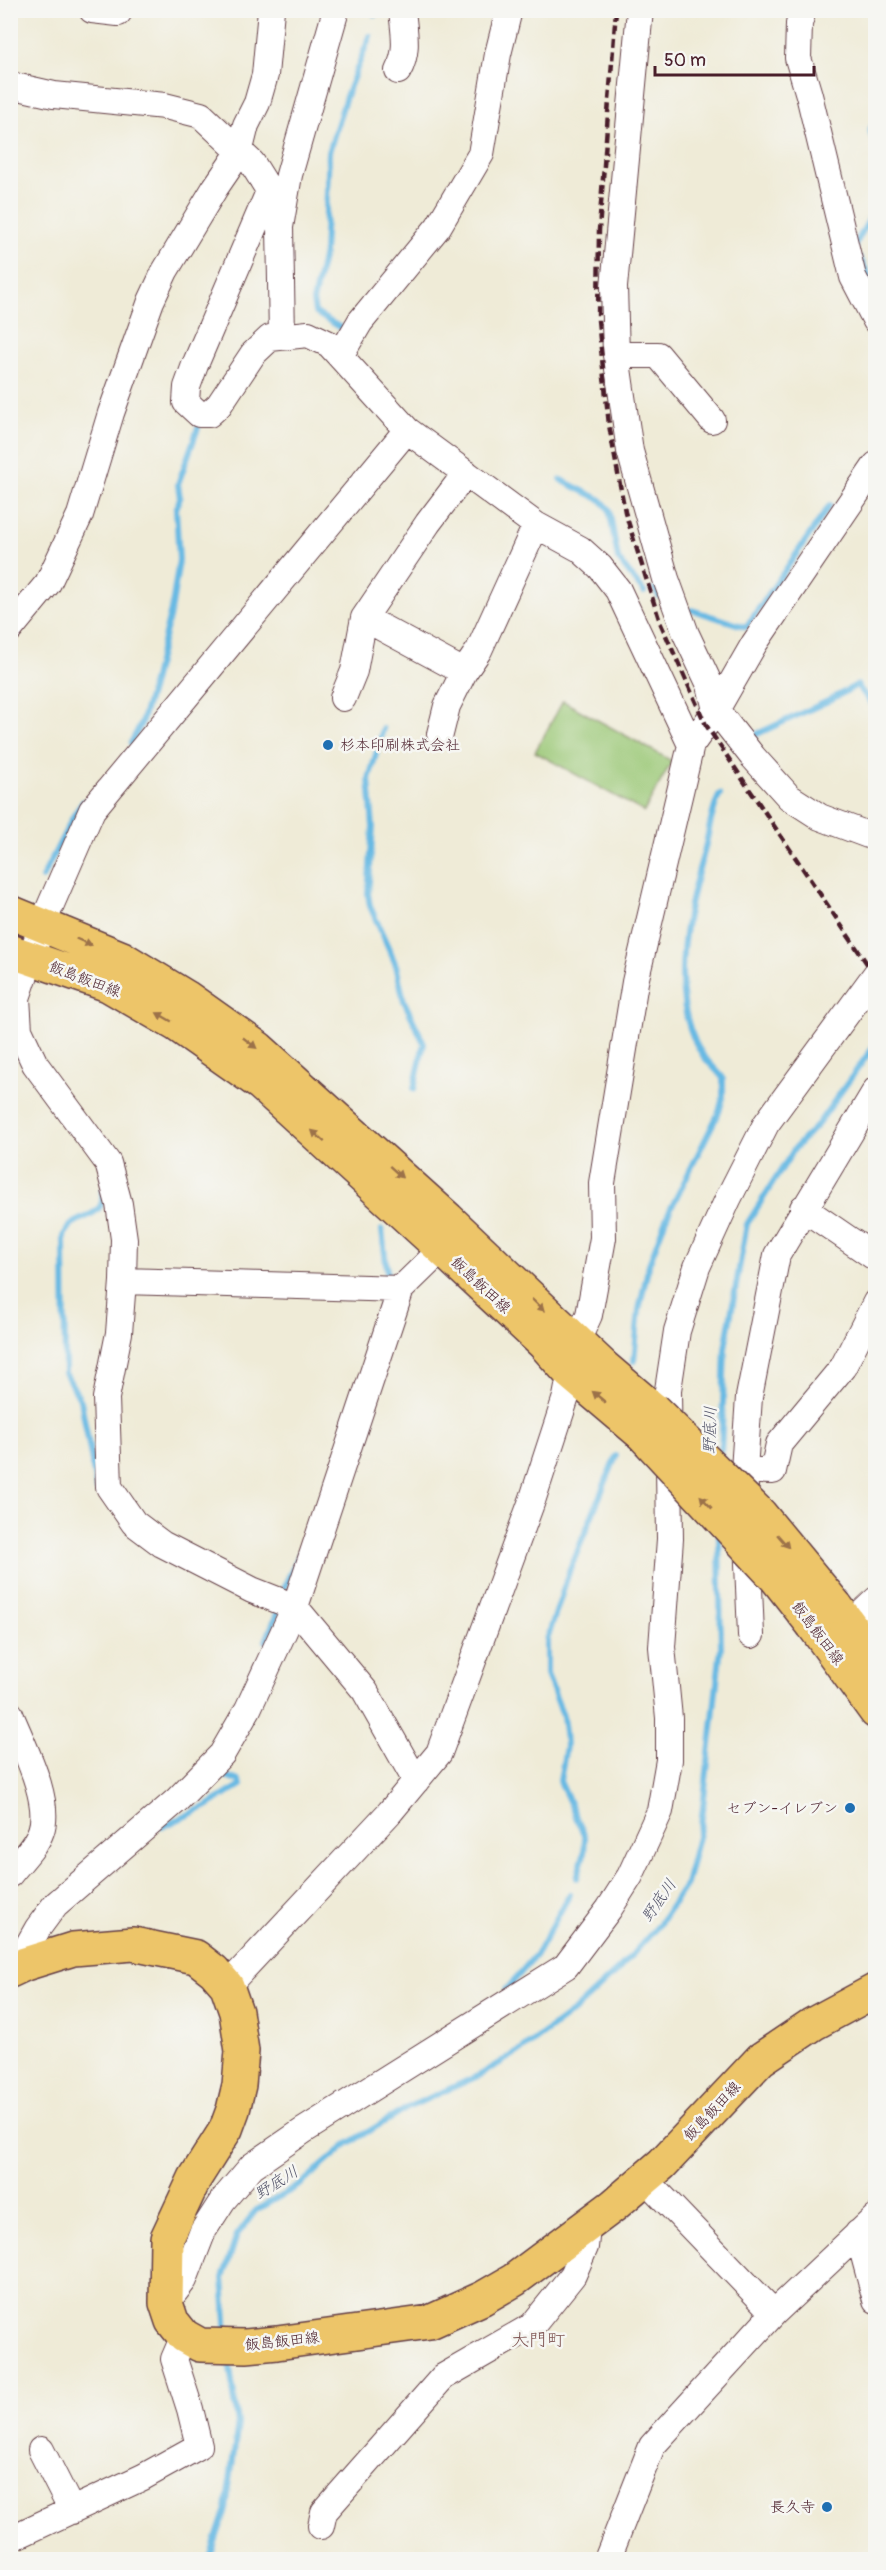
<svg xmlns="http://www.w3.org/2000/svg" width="886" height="2570" viewBox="0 0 886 2570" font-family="Pangolin,'Klee One',sans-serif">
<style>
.green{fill:#9ac775;stroke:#727350;stroke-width:1.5}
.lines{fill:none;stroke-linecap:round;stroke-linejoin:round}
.stream{stroke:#67b9e3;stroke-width:6}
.street-casing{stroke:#633e45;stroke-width:28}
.primary-casing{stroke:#633e45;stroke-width:36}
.street{stroke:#fff;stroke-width:26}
.primary{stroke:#edc569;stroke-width:33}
.rail{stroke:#4a1f2b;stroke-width:4.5;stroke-dasharray:9 4.5;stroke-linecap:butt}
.primary-bridge-casing{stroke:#633e45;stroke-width:36;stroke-linecap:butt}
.primary-bridge{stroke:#edc569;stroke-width:33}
.oneway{fill:#9c724a}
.poi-dot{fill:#1f6fb2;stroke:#f6f6f2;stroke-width:2}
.labels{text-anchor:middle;stroke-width:5;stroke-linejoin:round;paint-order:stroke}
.poi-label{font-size:15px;fill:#4a1f2b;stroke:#f6f6f2;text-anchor:end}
.street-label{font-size:15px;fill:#4a1f2b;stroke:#f6f6f2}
.water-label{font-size:16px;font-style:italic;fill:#54556b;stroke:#f6f6f2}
.quarter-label{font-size:18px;fill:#7d5351;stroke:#f6f6f2}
</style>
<rect width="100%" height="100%" fill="#f6f6f2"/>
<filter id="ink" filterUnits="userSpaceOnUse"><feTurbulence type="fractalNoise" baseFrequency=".0167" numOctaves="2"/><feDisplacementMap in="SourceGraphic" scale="12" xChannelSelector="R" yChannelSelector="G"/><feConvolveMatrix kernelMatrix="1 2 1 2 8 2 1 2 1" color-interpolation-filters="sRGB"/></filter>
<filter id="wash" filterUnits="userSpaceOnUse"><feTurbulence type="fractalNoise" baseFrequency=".008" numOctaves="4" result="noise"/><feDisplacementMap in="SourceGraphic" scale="24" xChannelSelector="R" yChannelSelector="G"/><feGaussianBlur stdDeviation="1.35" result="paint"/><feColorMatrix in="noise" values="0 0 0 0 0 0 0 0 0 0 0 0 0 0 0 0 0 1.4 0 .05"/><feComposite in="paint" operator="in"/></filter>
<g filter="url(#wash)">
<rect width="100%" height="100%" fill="#efebd7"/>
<!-- green -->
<path class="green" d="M 563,701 L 672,761 L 644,812 L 535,752 Z"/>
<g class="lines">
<!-- stream -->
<path class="stream" d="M 375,15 L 376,10
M 876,121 L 870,130 L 876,148
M 856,248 L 855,245 L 876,207
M 860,258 L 876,290
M 343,329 L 319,315 L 315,312 L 313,301 L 324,253 L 329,152 L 346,96 L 370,36
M 561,480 L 601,500 L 609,509 L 618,559 L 644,592
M 655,589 L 659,596
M 692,610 L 746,627 L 830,505
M 383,729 L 369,779 L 373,827 L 368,894 L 370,906 L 396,965 L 404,1001 L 424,1043 L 414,1089
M 755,735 L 828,701 L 857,685 L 876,709
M 131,743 L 141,724 L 151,690 L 172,606 L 179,560 L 176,509 L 180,498 L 178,484 L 198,428
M 42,878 L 75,813 L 83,802
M 382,1230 L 388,1279
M 375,1329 L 382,1302
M 634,1361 L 639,1310 L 649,1264 L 667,1216 L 719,1112 L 723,1097 L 723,1078 C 717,1070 708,1063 702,1054 C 666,998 686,910 704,852 C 709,833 711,811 720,794
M 721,1458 L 725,1348 L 747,1224 L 795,1148 L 818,1124 L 876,1043
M 97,1490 L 81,1401 L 65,1373 L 64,1237 C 70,1211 107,1223 102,1191
M 284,1587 L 303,1547
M 266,1641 L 279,1609
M 162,1827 L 207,1806 L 241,1785 L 239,1781 L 215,1772
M 577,1878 L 584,1854 L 585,1837 L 560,1781 L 566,1746 L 565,1732 L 563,1716 L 547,1674 L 547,1640 L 569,1572 L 616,1456
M 506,1990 L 538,1952 L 570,1894
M 227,2336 L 223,2278 L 237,2235 L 256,2210 L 300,2185 L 346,2145 L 409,2107 L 480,2075 L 523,2049 L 575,2010 L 621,1967 L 658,1926 L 686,1884 L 701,1825 L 721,1647 L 719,1535
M 209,2560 L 226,2509 L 238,2423 L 228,2355"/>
</g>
</g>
<g filter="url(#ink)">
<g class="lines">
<!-- street casing -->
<g class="street-casing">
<path id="street" d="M 92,10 L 118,13 L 120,10
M 640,10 L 614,287 L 616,355 L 630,451 L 666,579 L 686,634 L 710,685 L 716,710 L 753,757 L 789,797 L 820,817 L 876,838
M 803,10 L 799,24 L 798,58 L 809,95 L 853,277 L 876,321
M 398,71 C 409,51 404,32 402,10
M 10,85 L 54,95 L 165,106 L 201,115 L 252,163 L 267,187 L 268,194 L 195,365 L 187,387 L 186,402 L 199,414 L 209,414 L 219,405 L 253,354 L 270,338 L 308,334 L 329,344 L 407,430 L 536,525 L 580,549 L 600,567 L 618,590 L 691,745
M 282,336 L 280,227 L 289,175 L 336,10
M 616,355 L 658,355 L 712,420
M 340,356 L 360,322 L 438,227 L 481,154 L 498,54 L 509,10
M 407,430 L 92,810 L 42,925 L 17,998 L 19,1030 L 35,1064 L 108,1163 L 119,1204 L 124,1239 L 123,1281 L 119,1333 L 106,1398 L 109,1487 L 134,1523 L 162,1544 L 252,1590 L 295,1607 L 365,1691 L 416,1781
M 364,618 L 464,672 L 479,650 L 536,525
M 10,629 L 48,583 L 80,515 L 111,413 L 151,301 L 165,271 L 215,188 L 239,153 L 246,125 L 257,103 L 265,75 L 271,10
M 343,698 L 354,671 L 364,618 L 428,523 L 466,473
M 440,734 L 447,706 L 464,672
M 803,1208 L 876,1258
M 123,1281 L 401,1289
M 744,1470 L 749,1397 L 777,1255 L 876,1090
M 745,1488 L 744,1470 L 773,1471 L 779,1444 L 843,1367 L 876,1302
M 747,1540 L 751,1635
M 851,1624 L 876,1600
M 10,1714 C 22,1744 52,1800 41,1831 C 36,1846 20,1861 10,1874
M 25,1964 L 25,1951 L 38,1928 L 55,1905 L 177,1800 L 222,1754 L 248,1709 L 295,1607 L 401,1289 L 442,1249
M 227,1986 L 390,1812 L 439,1753 L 533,1498 L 566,1397 L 577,1341 L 589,1315 L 603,1238 L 602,1183 L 635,982 L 691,745 L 716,710 L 754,644 L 876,465
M 645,2179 L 774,2313
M 858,2233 L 876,2300
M 166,2303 L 184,2280 L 203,2231 L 223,2200 L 252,2166 L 303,2131 L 566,1966 L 609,1909 L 630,1876 L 660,1811 L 669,1760 L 669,1718 L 662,1647 L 670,1539 L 668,1390 L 677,1331 L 697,1267 L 728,1199 L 766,1124 L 876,974
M 41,2450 L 72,2511
M 321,2526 L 324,2512 L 443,2377 L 532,2326 L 573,2275 L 585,2247 L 587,2228
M 10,2539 L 143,2477 L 199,2446 L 190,2409 L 174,2359 L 184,2336
M 607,2560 L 652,2446 L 774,2313 L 876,2217"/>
</g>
<!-- primary casing -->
<g class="primary-casing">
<path id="primary" d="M 10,912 L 122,958 L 186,997 L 258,1048 L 448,1219 L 604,1367 L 653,1409
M 10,951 L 108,985 L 177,1025 L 261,1084 L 442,1249 L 543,1343 L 570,1373 L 643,1435
M 836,1606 L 876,1661
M 813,1625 L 876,1712
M 10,1971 L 25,1964 L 73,1949 L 133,1944 L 196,1957 L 214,1971 L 227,1986 L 236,2012 L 242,2051 L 239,2085 L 233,2110 L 226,2129 L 195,2178 L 167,2238 L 166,2303 L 172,2321 L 184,2336 L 200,2345 L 246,2346 L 277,2343 L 430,2322 L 483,2298 L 514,2280 L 613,2206 L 662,2164 L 761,2059 L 813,2024 L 876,1990"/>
</g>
<!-- street -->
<use href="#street" class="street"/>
<!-- primary -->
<use href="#primary" class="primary"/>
<!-- rail -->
<path class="rail" d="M 616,10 L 599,230 L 598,320 L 609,425 L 625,512 L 660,622 L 706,725 L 876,977"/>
<!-- primary-bridge casing -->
<g class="primary-bridge-casing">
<path id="primary-bridge" d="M 653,1409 L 760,1514 L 836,1606
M 643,1435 L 776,1578 L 813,1625"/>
</g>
<!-- primary-bridge -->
<use href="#primary-bridge" class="primary-bridge"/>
</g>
<!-- one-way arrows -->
<defs><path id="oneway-solid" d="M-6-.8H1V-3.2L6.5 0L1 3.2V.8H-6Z" transform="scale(1.5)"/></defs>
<g class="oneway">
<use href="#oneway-solid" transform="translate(84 942) rotate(23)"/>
<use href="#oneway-solid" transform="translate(164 1017) rotate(-150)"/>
<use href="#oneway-solid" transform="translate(250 1043) rotate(38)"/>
<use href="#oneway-solid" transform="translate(318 1136) rotate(-138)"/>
<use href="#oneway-solid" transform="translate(396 1172) rotate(42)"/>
<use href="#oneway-solid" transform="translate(538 1305) rotate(44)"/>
<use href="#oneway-solid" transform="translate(599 1397) rotate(-140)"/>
<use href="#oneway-solid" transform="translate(706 1502) rotate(-133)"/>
<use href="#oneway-solid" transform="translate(783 1541) rotate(49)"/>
</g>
</g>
<!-- markers -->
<g class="poi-dot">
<circle cx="328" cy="745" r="6"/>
<circle cx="850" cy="1808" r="6"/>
<circle cx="827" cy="2507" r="6"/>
</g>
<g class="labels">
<!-- poi labels -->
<g class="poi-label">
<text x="340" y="750" text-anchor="start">杉本印刷株式会社</text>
<text x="838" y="1813">セブン-イレブン</text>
<text x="815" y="2512">長久寺</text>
</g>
<!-- street labels -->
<g class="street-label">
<text transform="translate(85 979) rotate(21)" y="5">飯島飯田線</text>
<text transform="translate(481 1285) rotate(43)" y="5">飯島飯田線</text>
<text transform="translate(818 1633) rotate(53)" y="5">飯島飯田線</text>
<text transform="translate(712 2111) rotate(-47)" y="5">飯島飯田線</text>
<text transform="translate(282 2341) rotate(-6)" y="5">飯島飯田線</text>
</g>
<!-- water labels -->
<g class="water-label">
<text transform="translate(709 1430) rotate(-88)" y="6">野底川</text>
<text transform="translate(658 1900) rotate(-55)" y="6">野底川</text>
<text transform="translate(276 2182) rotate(-32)" y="6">野底川</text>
</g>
<!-- quarter labels -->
<g class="quarter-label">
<text x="538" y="2346">大門町</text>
</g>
</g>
<!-- margin -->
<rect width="886" height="2570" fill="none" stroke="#f6f6f2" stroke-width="36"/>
<!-- scale -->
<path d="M655 66v9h159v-9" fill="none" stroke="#4a1f2b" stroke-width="3"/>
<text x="664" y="66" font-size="18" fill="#4a1f2b" stroke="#f6f6f2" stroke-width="4.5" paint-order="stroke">50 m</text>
</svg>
